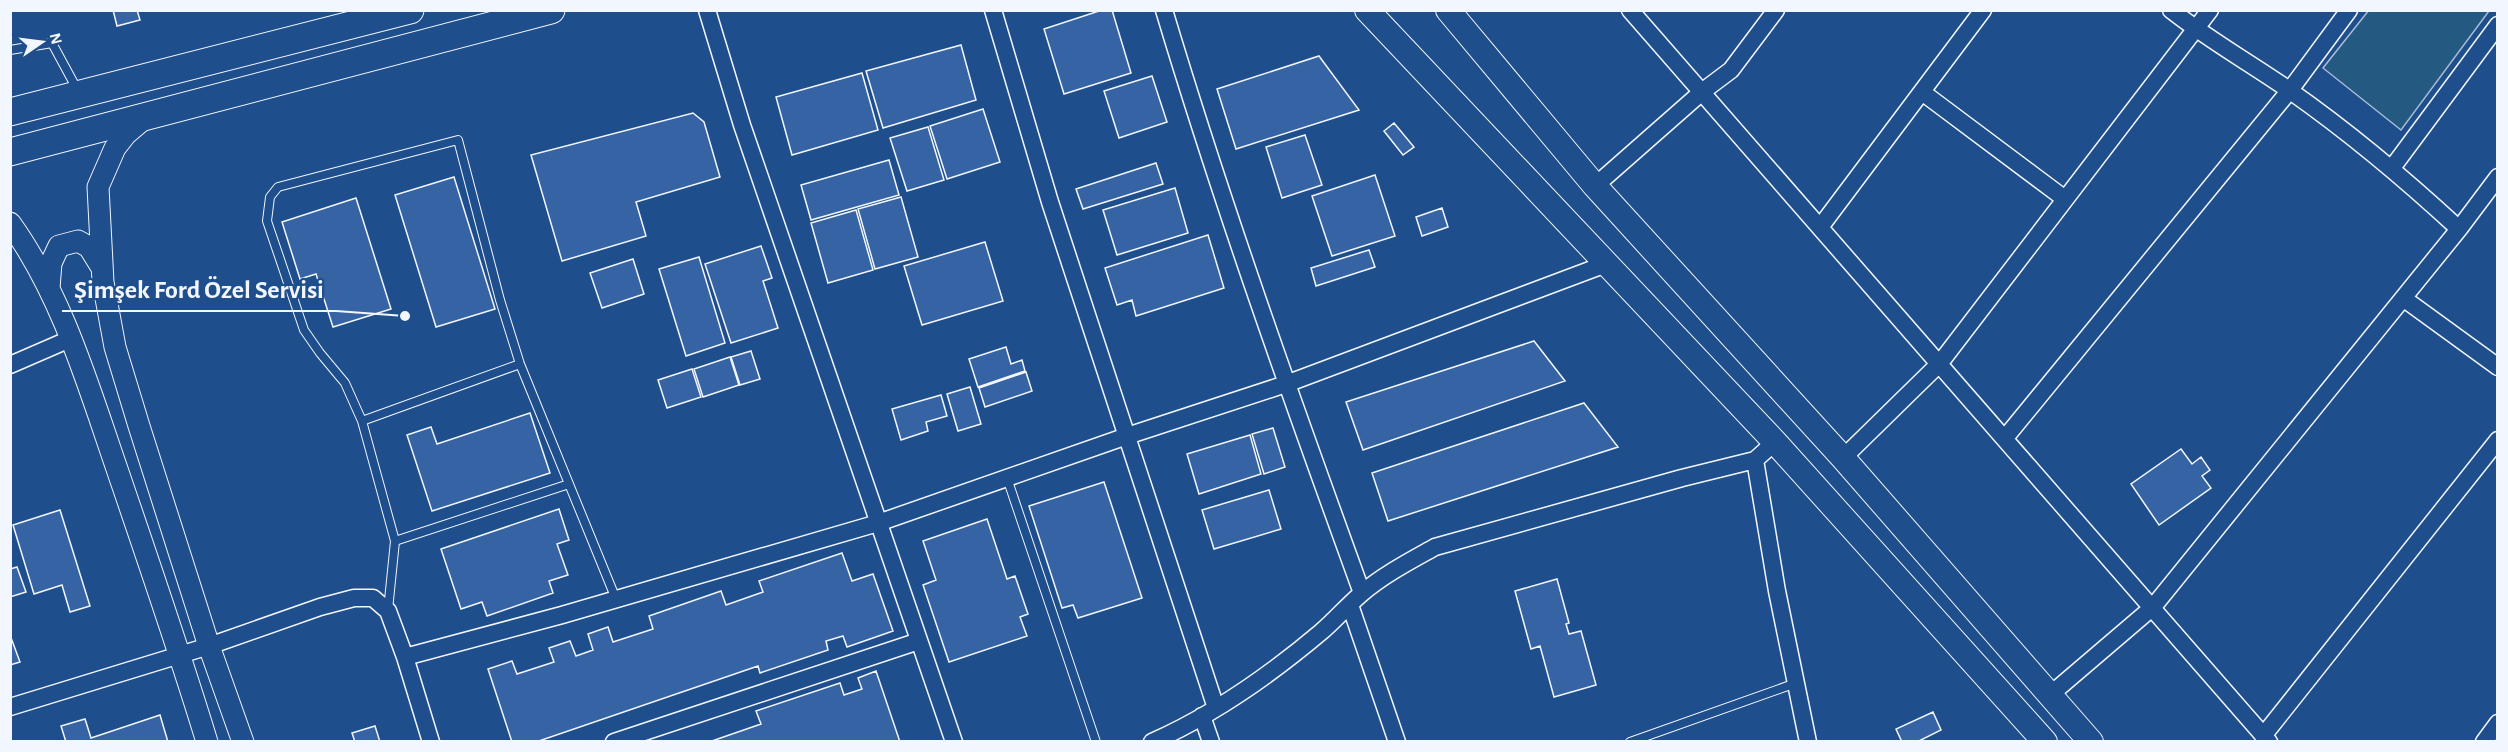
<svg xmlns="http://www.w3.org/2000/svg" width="2508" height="752" viewBox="0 0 2508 752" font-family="'Alegreya Sans',sans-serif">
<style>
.green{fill:#245a82;stroke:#a8bbd7;stroke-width:1.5}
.building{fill:#3563a3;stroke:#f2f6ff;stroke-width:1.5}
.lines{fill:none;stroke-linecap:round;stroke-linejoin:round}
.service-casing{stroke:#f2f6ff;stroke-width:10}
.minor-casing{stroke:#f2f6ff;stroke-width:19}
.tertiary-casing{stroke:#f2f6ff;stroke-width:23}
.secondary-casing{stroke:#f2f6ff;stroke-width:26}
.primary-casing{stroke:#f2f6ff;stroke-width:29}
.service{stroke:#1f4e8c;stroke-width:8}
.minor{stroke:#1f4e8c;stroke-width:16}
.tertiary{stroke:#1f4e8c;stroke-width:21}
.secondary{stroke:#1f4e8c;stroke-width:24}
.primary{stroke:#1f4e8c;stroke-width:27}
.leader{fill:none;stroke:#f2f6ff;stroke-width:2}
.callout-dot{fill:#f2f6ff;stroke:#1f4e8c;stroke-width:2}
.callout-label{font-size:26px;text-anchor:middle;font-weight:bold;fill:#f2f6ff;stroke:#1f4e8c;stroke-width:4.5;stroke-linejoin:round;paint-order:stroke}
</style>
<rect width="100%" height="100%" fill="#1f4e8c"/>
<!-- green -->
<path class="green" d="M 2369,10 L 2489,11 L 2401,130 L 2323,68 Z"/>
<!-- building -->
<path class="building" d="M 113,10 L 137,10 L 140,20 L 117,26 Z
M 1102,10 L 1112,10 L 1131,73 L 1064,94 L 1044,29 Z
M 961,45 L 976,100 L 883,128 L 866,71 Z
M 1319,56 L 1359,110 L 1236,149 L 1217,89 Z
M 862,73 L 878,130 L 792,155 L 776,97 Z
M 1152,76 L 1167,122 L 1119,138 L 1104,91 Z
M 983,109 L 1000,162 L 947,179 L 930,126 Z
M 693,113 L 704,122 L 720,177 L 636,202 L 646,236 L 562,261 L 531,155 Z
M 1394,123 L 1414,147 L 1403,155 L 1384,131 Z
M 928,127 L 944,180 L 907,191 L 890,138 Z
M 1305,135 L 1322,185 L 1282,198 L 1266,147 Z
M 889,160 L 899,195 L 811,220 L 801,185 Z
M 1156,163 L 1163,184 L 1083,209 L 1076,189 Z
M 1375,175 L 1395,236 L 1332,256 L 1312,196 Z
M 454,177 L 495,309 L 436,327 L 395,195 Z
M 1175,188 L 1188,233 L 1117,255 L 1103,210 Z
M 901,197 L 918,257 L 875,269 L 858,209 Z
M 356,198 L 391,309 L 333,327 L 316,274 L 300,279 L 282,222 Z
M 1442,208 L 1448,227 L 1422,236 L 1416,217 Z
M 856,210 L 873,270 L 828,283 L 811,223 Z
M 1208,235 L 1224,288 L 1136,316 L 1132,300 L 1117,305 L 1105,268 Z
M 985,242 L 1003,301 L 922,325 L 904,266 Z
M 761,246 L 772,278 L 763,281 L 778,328 L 731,343 L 705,264 Z
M 1369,250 L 1375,267 L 1316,286 L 1311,268 Z
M 699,257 L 725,343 L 686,356 L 659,269 Z
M 633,259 L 644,294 L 602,308 L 590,273 Z
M 1534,341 L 1565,381 L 1363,450 L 1346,402 Z
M 1006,347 L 1011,364 L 1022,360 L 1025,371 L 978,387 L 969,359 Z
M 751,351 L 760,379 L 740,385 L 731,357 Z
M 730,357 L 739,385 L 703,397 L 694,369 Z
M 692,369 L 701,397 L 667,408 L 658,380 Z
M 1026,372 L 1032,391 L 985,407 L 979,388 Z
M 970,387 L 981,424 L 958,431 L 947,394 Z
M 941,395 L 947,416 L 926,422 L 928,431 L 901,440 L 892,409 Z
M 1584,403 L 1618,447 L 1388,521 L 1372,473 Z
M 530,413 L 550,473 L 432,511 L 407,435 L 431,427 L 437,444 Z
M 1273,428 L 1285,467 L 1264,474 L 1252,434 Z
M 1250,435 L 1261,474 L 1199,494 L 1187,454 Z
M 2181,449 L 2192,464 L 2201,457 L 2210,470 L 2202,476 L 2211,488 L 2159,525 L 2131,484 Z
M 1104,482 L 1142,598 L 1078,618 L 1073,605 L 1062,608 L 1029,506 Z
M 1269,490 L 1281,529 L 1214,549 L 1202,510 Z
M 559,509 L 569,540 L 557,544 L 568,575 L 549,581 L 553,593 L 487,616 L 482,602 L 461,609 L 441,549 Z
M 60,510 L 90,606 L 70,612 L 62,585 L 34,594 L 13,525 Z
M 987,519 L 1007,579 L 1015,576 L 1028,614 L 1020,617 L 1027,636 L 949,662 L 923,585 L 936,580 L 923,541 Z
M 842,553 L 852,581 L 873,574 L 893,631 L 847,647 L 843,636 L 826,641 L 828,650 L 760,673 L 758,666 L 536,742 L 512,742 L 488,669 L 512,661 L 517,674 L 554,662 L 549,648 L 570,641 L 576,656 L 593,650 L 588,634 L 608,627 L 613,642 L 653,629 L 649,616 L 721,591 L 726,605 L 763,592 L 759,581 Z
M 17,567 L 26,592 L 10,597 L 10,569 Z
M 1557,579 L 1569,623 L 1566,624 L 1569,634 L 1581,631 L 1596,685 L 1554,697 L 1540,646 L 1531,649 L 1515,591 Z
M 10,635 L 20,662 L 10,665 Z
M 876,671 L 900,742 L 709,742 L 761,724 L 756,711 L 840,683 L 844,695 L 862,689 L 858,678 Z
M 1933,712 L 1941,730 L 1917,742 L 1902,742 L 1896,729 Z
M 160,715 L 168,742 L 66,742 L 61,726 L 85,719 L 91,738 Z
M 375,726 L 380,742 L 355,742 L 352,733 Z"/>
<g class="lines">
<!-- service casing -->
<g class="service-casing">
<path id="service" d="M 10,50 L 52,43 L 78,91
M 362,421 L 520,364
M 1007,478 L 1096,742
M 395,541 L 569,484
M 388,610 L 395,541 L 362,421 L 345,383 L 320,353 L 304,330 L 267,221 L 270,197 L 278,187 L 458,140 L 500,300 L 520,364 L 616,599
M 1630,742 L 1796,683"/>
</g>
<!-- minor casing -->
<g class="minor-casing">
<path id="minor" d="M 707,10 L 742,125 L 954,742
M 993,10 L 1050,202 L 1216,708
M 1164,10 C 1223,207 1292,400 1362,593
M 1630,10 L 2269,742
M 2171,10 C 2209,40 2250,63 2289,90 C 2349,132 2405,179 2459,229
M 1922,92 L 2065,199
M 2392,168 L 2498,25
M 1595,186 L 1703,91 L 1731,70 L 1776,10
M 1821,226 L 1983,10
M 2403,298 L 2498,367
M 10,365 L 70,339
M 2005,438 L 2290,90 L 2349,10
M 1843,458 L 1940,363 L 2210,10
M 1755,460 L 1777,591 L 1808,742
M 1350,605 L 1397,742
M 405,657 L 562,615 L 878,523 L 1127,436 L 1286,384 L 1606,264
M 2050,695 L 2153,607 L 2459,229 L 2498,177
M 10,707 L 209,646 L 320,607 L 354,598 L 373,598 L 388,611 L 405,657 L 431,742
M 1202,716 L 1211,742
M 2263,736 L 2498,440
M 614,742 L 919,641
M 1152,742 C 1213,715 1270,675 1321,632 C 1335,620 1347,606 1361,594 C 1383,575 1410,561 1435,547 L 1682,478 L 1755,460 L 1775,442
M 2484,742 L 2498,723"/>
</g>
<!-- tertiary casing -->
<g class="tertiary-casing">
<path id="tertiary" d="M 146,117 L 126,134 L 115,148 L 98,187 L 103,282 L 115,347 L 139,426 L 209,646 L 243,742
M 10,223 C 62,295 88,385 117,469 C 148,560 179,650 207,742
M 49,288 L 51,263 L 59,246 L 78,241 L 89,247 L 102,268"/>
</g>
<!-- secondary casing -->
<g class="secondary-casing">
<path id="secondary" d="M 1367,10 L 1775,442 L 2045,742
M 1448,10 L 1595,186 L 1843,458 L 2091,742"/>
</g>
<!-- primary casing -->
<g class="primary-casing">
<path id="primary" d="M 10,112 L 410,10
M 10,152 L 551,10"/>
</g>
<!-- service -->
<use href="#service" class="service"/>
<!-- minor -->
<use href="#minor" class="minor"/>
<!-- tertiary -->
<use href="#tertiary" class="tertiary"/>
<!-- secondary -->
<use href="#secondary" class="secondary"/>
<!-- primary -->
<use href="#primary" class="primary"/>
</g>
<!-- callouts -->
<path class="leader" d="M405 316L336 311H62"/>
<circle class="callout-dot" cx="405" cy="316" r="6"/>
<g class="callout-label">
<text x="199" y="298">Şimşek Ford Özel Servisi</text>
</g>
<!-- border -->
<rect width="2508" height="752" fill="none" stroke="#f2f6ff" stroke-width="24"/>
<!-- north arrow -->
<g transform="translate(42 42) rotate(76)" stroke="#1f4e8c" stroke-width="4.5" paint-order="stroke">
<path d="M0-4.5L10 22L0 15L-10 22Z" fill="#f2f6ff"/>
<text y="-9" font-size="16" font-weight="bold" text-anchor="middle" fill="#f2f6ff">N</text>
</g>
</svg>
